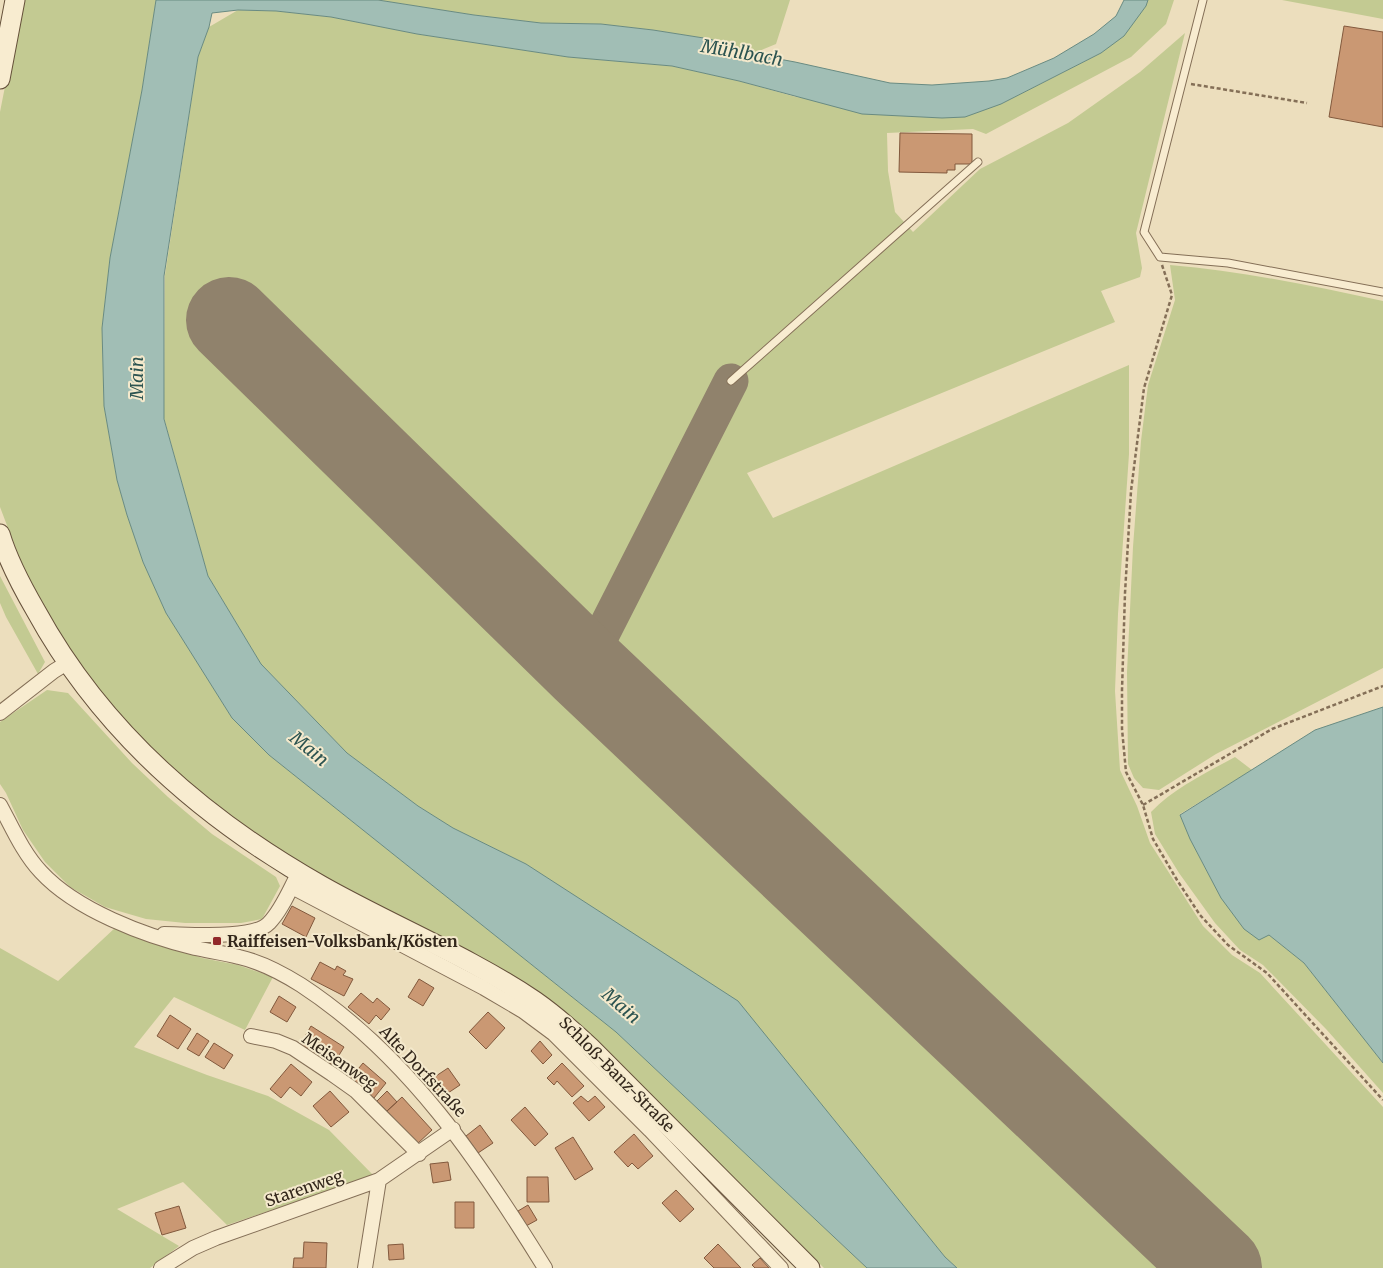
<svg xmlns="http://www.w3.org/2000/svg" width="1383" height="1268" viewBox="0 0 1383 1268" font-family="Merriweather,serif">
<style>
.green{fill:#c3ca92}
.water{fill:#a1beb5;stroke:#698b82}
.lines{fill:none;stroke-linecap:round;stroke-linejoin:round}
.taxiway{stroke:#90826c;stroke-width:35}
.runway{stroke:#90826c;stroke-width:86}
.building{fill:#ca9873;stroke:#82593d}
.lane-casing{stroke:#846f57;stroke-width:9}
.street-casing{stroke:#846f57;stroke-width:16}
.secondary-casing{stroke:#65503a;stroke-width:21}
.path{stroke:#846f57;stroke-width:2.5;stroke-dasharray:4 2.5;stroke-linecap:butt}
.lane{stroke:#f8ecd0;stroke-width:7}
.street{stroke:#f8ecd0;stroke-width:14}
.secondary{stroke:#f8ecd0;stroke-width:19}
.poi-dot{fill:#912829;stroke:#f4e9cc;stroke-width:2}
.labels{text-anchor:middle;stroke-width:4;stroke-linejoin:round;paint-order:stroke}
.poi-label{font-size:16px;font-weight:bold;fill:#33271b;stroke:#f4e9cc;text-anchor:start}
.street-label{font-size:16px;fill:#33271b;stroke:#f4e9cc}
.water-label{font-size:18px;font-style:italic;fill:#2b5350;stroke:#f4e9cc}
</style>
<rect width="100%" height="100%" fill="#ecdebd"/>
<!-- green -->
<path class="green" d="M 22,0 L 156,0 L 142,90 L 110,258 L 102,328 L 104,406 L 117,480 L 127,515 L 143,562 L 166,613 L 232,718 L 269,755 L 616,1032 L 867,1268 L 824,1268 L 593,1038 L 556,1006 L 504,970 L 334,882 L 278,849 L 199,792 L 151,749 L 93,684 L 56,631 L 24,570 L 0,507 L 0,112 Z
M 378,0 L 790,0 L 776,44 L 752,54 L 710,39 L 653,30 L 601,24 L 541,23 L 474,15 Z
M 1148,0 L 1174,0 L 1166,24 L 1131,57 L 986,134 L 973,129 L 887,133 L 888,171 L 895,212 L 913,232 L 980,169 L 1068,123 L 1140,72 L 1185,33 L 1136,233 L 1142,268 L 1140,277 L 1101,291 L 1115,322 L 747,473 L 773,518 L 1129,365 L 1129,454 L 1118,614 L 1115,691 L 1120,770 L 1137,806 L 1150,843 L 1203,926 L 1232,955 L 1260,973 L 1383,1107 L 1383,1268 L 957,1268 L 945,1257 L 737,1001 L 526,864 L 453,828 L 418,806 L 347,753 L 261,664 L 208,576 L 164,418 L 165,275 L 198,57 L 209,27 L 238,10 L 276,11 L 331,17 L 417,34 L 568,57 L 672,66 L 739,81 L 796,97 L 965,116 L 1003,103 L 1101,53 Z
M 1282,0 L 1383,0 L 1383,19 Z
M 1170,265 C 1242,271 1313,286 1383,301 L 1383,668 L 1216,754 L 1159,790 L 1143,788 L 1134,778 L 1128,764 L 1127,672 L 1133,547 L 1141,441 L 1148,385 L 1175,300 Z
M 0,576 L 45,662 L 38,674 L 6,617 L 0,603 Z
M 47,690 L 68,693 L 132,763 L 168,797 L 212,834 L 276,877 L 280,886 L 262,919 L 241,923 L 185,923 L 146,919 L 105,907 L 70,887 L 45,862 L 23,830 L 6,793 L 0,784 L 0,722 Z
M 1235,757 L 1252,770 L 1180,814 C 1196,856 1218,893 1244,929 L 1269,935 L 1304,963 L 1383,1063 L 1383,1093 L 1326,1029 L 1263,965 L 1240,950 L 1215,923 L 1179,873 L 1155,834 L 1151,812 C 1174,788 1206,773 1235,757 Z
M 116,927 L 202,958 L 238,965 L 273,977 L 245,1030 L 174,997 L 134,1047 L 207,1075 L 268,1096 L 329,1130 L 374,1176 L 227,1225 L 183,1182 L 117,1209 L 179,1246 L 150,1268 L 0,1268 L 0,948 L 58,981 Z"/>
<!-- water -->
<path class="water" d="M 156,0 L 378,0 L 474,15 L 541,23 L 601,24 L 653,30 L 710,39 L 752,54 L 795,62 L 890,83 L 932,85 L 989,81 L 1007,78 L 1054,58 L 1094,34 L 1116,16 L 1124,0 L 1148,0 L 1146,6 L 1124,36 L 1101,53 L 1001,104 L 965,117 L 942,118 L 862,114 L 739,81 L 672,66 L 568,57 L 417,34 L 331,17 L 276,11 L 238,10 L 212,13 L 209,27 L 198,57 L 164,276 L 164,419 L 208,576 L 261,664 L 347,753 L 418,806 L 453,828 L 526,864 L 738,1001 L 945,1257 L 957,1268 L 867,1268 L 616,1032 L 269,755 L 232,718 L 166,613 L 143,562 L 127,515 L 117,480 L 104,406 L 102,328 L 110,258 L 142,90 Z
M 1383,707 L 1383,1063 L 1304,963 L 1269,935 L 1259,940 L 1244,929 L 1221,898 L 1190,839 L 1180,815 L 1315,730 Z"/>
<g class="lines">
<!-- taxiway -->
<path class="taxiway" d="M 585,668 L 731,381"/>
<!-- runway -->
<path class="runway" d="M 229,320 L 585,668 L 1219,1268"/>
</g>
<!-- building -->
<path class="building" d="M 1344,26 L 1383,32 L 1383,127 L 1329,117 Z
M 900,133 L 972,134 L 972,164 L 955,164 L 955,170 L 947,170 L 947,173 L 899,172 Z
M 292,906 L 315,918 L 306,937 L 282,924 Z
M 320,962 L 335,970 L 337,966 L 346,971 L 343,975 L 353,979 L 344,996 L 311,979 Z
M 419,979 L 434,988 L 423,1006 L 408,997 Z
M 361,993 L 373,1003 L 377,998 L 390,1009 L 381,1020 L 376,1015 L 369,1024 L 348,1007 Z
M 279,996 L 296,1007 L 287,1022 L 270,1012 Z
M 488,1012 L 505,1028 L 486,1049 L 469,1032 Z
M 170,1015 L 191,1029 L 178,1049 L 157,1036 Z
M 311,1026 L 344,1047 L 333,1065 L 300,1045 Z
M 197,1033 L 209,1041 L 199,1056 L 187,1049 Z
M 540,1041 L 552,1055 L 543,1064 L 531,1051 Z
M 214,1043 L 233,1055 L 224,1069 L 205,1057 Z
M 363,1063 L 386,1083 L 374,1098 L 350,1079 Z
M 562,1063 L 584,1086 L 572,1097 L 557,1081 L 554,1085 L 547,1078 Z
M 291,1064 L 312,1082 L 301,1096 L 290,1087 L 281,1098 L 270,1089 Z
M 448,1068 L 460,1085 L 442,1097 L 430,1080 Z
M 330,1091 L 349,1112 L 331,1127 L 313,1106 Z
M 387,1091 L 397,1102 L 387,1111 L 377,1101 Z
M 581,1096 L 588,1102 L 595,1096 L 605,1107 L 589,1121 L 573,1103 Z
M 402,1097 L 432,1130 L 416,1145 L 387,1111 Z
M 525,1107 L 548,1134 L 535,1146 L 511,1120 Z
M 480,1125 L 493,1143 L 478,1153 L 466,1136 Z
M 634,1134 L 653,1156 L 638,1169 L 632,1163 L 628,1167 L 614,1152 Z
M 573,1137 L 593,1169 L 575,1180 L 555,1148 Z
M 448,1162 L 451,1180 L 433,1183 L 430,1164 Z
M 527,1177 L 548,1177 L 549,1202 L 527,1202 Z
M 676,1190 L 694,1209 L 680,1222 L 662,1203 Z
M 455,1202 L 474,1202 L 474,1228 L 455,1228 Z
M 528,1205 L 537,1220 L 526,1226 L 518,1211 Z
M 179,1206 L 186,1228 L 162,1235 L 155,1213 Z
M 304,1242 L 327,1243 L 326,1268 L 293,1268 L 294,1258 L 303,1258 Z
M 403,1244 L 404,1259 L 389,1260 L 388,1245 Z
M 718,1244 L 741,1268 L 714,1268 L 704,1258 Z
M 760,1258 L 769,1268 L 755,1268 L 752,1265 Z"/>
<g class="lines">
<!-- lane casing -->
<g class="lane-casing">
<path id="lane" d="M 1203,0 L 1144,232 L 1160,257 L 1228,263 L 1383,292
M 731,381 L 978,162"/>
</g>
<!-- street casing -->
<g class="street-casing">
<path id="street" d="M 0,713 L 54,671 L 67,663
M 0,805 C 12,827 23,853 41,872 C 76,910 145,936 195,948 C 209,951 225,953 239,957 C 261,962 282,973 301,985 C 408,1055 479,1161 545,1268
M 292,887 L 484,988 L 523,1011 L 554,1034 L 650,1130 L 781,1268
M 164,934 C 187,934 253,940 269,923 C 280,912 288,894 295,880
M 251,1036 L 276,1041 L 293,1048 L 332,1074 L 356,1091 L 419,1154
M 161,1268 L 193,1248 L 216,1238 L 379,1180 L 453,1129
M 365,1268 L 379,1180"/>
</g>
<!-- secondary casing -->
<g class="secondary-casing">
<path id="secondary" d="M 0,79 L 15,0
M 0,534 C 8,561 22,587 36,611 C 101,730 205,820 322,886 C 391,925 470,957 535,1001 C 555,1015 573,1031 591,1048 L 810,1268"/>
</g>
<!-- path -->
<path class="path" d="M 1191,84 L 1307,103
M 1162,265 L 1172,295 L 1144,388 L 1131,491 L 1125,593 L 1122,690 L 1122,729 L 1126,772 L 1143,805 L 1153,839 L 1177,880 L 1200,915 L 1228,945 L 1267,973 L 1383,1100
M 1143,805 L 1272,729 L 1383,686"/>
<!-- lane -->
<use href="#lane" class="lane"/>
<!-- street -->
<use href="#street" class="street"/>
<!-- secondary -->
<use href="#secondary" class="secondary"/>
</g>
<!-- markers -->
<rect class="poi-dot" x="212" y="936" width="10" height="10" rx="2.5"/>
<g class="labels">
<!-- poi labels -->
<g class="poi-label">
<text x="227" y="947">Raiffeisen-Volksbank/Kösten</text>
</g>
<!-- street labels -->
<g class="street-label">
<text transform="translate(340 1061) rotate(35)" y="6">Meisenweg</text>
<text transform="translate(423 1071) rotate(47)" y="6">Alte Dorfstraße</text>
<text transform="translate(617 1074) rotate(45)" y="6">Schloß-Banz-Straße</text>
<text transform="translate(304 1188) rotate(-19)" y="6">Starenweg</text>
</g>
<!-- water labels -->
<g class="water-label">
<text transform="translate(742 53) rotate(10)" y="6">Mühlbach</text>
<text transform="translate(137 378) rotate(-90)" y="6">Main</text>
<text transform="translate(309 749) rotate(39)" y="6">Main</text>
<text transform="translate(621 1006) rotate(41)" y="6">Main</text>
</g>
</g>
</svg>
